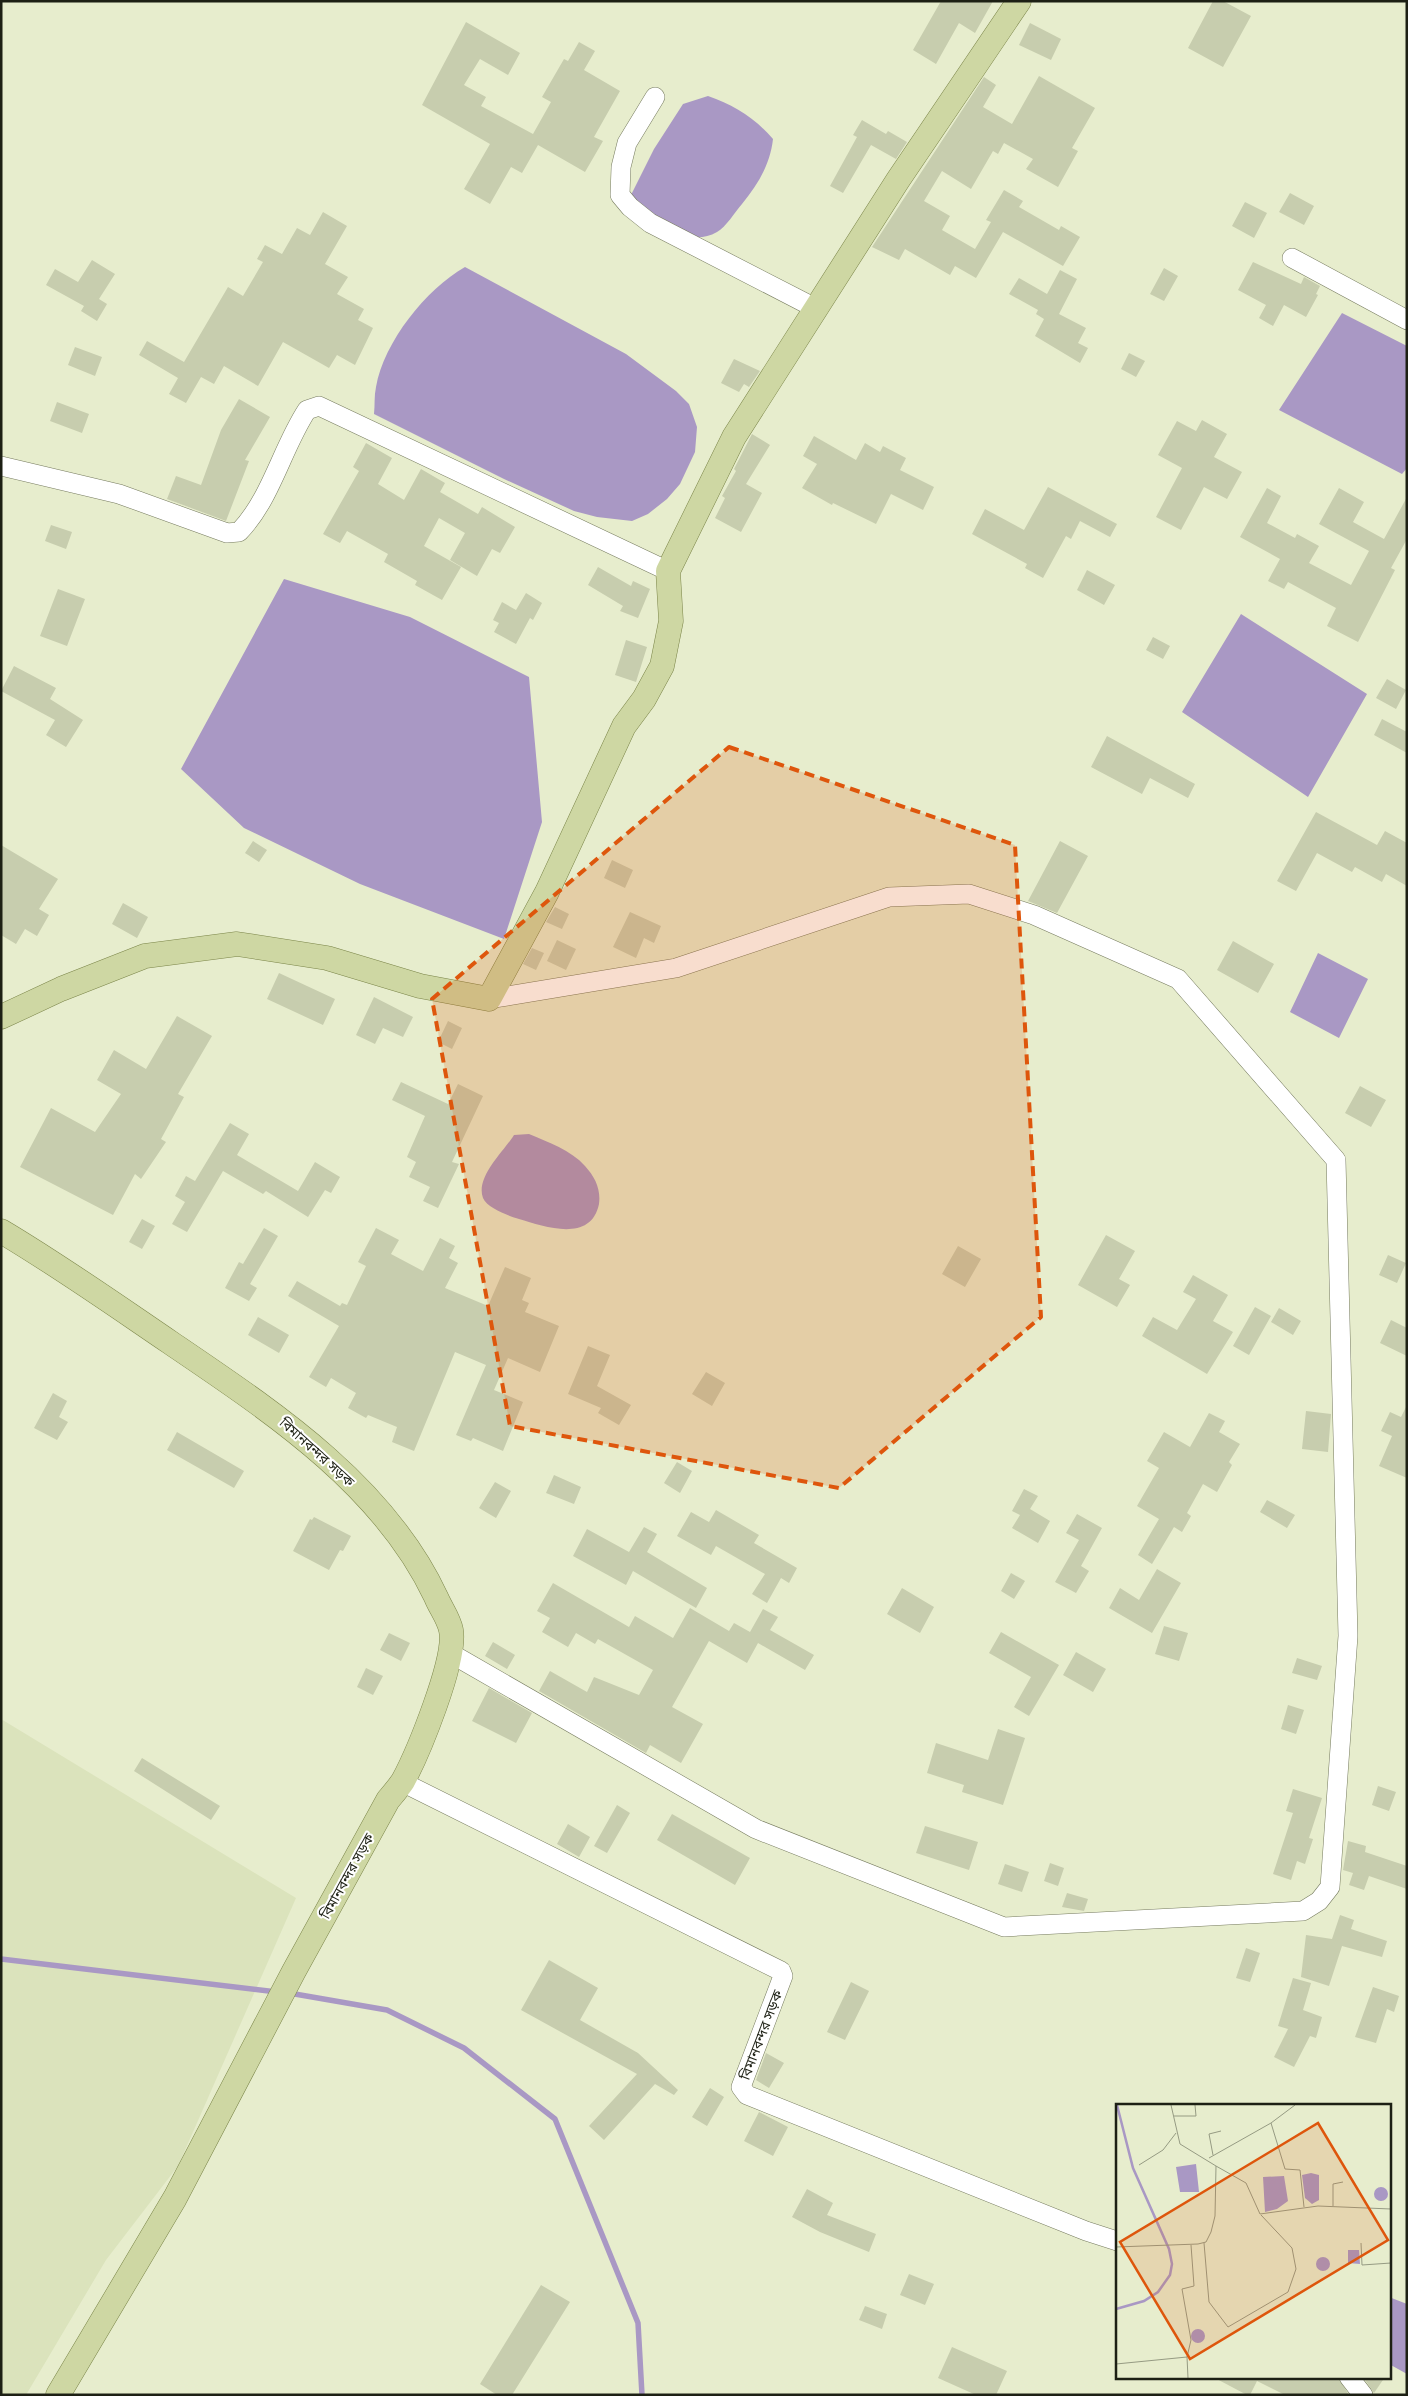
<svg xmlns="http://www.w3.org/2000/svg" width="1408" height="2396" viewBox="0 0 1408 2396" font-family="'Roboto Serif','Noto Sans Bengali',serif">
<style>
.built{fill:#dbe3bc}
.water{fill:#a998c4}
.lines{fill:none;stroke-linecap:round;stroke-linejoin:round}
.stream{stroke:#a998c4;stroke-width:5.5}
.building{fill:#c7cdae}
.minor-casing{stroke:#767b5f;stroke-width:20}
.major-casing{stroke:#7b8549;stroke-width:25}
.minor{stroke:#fff;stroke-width:19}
.major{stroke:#ced7a3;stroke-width:24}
.marked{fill:#de560c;fill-opacity:0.2;stroke:#de560c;stroke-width:4;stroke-dasharray:10 6;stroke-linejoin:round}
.labels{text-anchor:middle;stroke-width:4;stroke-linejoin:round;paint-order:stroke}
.street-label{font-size:14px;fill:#1d2014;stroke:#fff}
.inset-river{fill:none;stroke:#a998c4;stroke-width:2.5}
.inset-road{fill:none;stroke:#969b83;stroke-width:1}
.view{fill:#de560c;fill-opacity:0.15;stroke:#de560c;stroke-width:2.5}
.inset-edge{fill:none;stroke:#1d2014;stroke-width:2.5}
</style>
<rect width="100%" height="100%" fill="#e7edcd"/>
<!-- built -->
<path class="built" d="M 1,1719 L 296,1898 L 178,2166 L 106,2260 L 26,2395 L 1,2395 Z"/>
<!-- water -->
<path class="water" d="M 708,96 C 734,105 755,118 773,139 C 770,165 758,184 742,204 C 735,212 726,227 717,232 C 684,251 652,215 631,195 L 654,149 L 683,104 Z
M 465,267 L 626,354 L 676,391 L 689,404 L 697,427 L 695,452 L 680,484 L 667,499 L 648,514 L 632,521 L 597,517 L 574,511 L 504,479 L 374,414 C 375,405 374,396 376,387 C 384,342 426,289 465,267 Z
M 1342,313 L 1407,346 L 1407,468 L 1402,474 L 1279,410 Z
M 284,579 L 410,617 L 529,677 L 542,822 L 504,939 L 360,884 L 244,828 L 181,769 Z
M 1241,614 L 1367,694 L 1308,797 L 1182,712 Z
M 1318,953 L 1368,979 L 1339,1038 L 1290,1012 Z
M 529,1134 C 548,1142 571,1150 585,1166 C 595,1177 601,1189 599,1204 C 591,1243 545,1227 519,1219 C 509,1216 487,1208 483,1198 C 475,1177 505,1150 514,1135 Z
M 1389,2297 L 1407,2304 L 1407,2374 L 1389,2364 Z"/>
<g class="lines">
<!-- stream -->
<path class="stream" d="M 1,1959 L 277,1992
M 289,1993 L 387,2010 L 464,2048 L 555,2119 L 638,2323 L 642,2395"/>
</g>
<!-- building -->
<path class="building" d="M 941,1 L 993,1 L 975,33 L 959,23 L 936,64 L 913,50 Z
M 1213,1 L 1223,1 L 1251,16 L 1223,67 L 1188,48 Z
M 466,22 L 520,53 L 508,75 L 480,59 L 464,85 L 486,97 L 481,106 L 533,134 L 551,102 L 542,97 L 564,59 L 568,61 L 579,42 L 595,51 L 584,70 L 620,91 L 594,137 L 603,141 L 585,172 L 538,145 L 522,173 L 511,167 L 490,204 L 464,189 L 490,144 L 422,105 Z
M 1030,23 L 1061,39 L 1051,60 L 1019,45 Z
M 1039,76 L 1095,108 L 1072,148 L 1078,151 L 1058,187 L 1026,169 L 1033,159 L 1004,143 L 998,154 L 993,151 L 971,189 L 942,171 L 924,201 L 950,216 L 942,230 L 975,249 L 991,222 L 986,220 L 1004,190 L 1023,201 L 1019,207 L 1059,230 L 1061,226 L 1080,237 L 1063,266 L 1003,232 L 976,278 L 955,266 L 950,275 L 905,249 L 899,260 L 872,247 L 984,77 L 996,85 L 983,107 L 1012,124 Z
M 862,120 L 886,134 L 888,131 L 907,142 L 896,159 L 871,145 L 843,193 L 830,186 L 857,137 L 853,135 Z
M 1290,193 L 1314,206 L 1304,225 L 1279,212 Z
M 1245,202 L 1267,213 L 1254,238 L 1232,226 Z
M 323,212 L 347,226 L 325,264 L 348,277 L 337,294 L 364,309 L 358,320 L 373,328 L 355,365 L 337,355 L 329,368 L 283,342 L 258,386 L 224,366 L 214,384 L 201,377 L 186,403 L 169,394 L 178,378 L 139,355 L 147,341 L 184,362 L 228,287 L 243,296 L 263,262 L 257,259 L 265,245 L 282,254 L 297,228 L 310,235 Z
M 92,260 L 115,274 L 99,299 L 107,304 L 97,321 L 81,311 L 84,306 L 46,285 L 55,269 L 78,282 Z
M 1253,262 L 1301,284 L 1304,277 L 1320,286 L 1316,294 L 1318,295 L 1306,317 L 1284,305 L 1273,326 L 1259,318 L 1266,305 L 1238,290 Z
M 1164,268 L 1178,276 L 1164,301 L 1150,294 Z
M 1060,270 L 1077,279 L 1059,314 L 1086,328 L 1078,343 L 1088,348 L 1080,363 L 1035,336 L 1044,319 L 1036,314 L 1038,310 L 1009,294 L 1019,278 L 1047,294 Z
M 75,347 L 102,357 L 95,376 L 68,365 Z
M 1129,353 L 1145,361 L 1136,377 L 1121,369 Z
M 734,359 L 760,371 L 749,387 L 744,384 L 739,392 L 721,383 Z
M 239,399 L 270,417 L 245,460 L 249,461 L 226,521 L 167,499 L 176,476 L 201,485 L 221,430 Z
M 57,402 L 89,414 L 82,433 L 50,421 Z
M 1202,420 L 1227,434 L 1214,457 L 1242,472 L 1227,499 L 1204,487 L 1181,530 L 1156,517 L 1182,468 L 1158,455 L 1177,421 L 1196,431 Z
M 752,434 L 770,445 L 746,484 L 762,493 L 741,532 L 715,518 L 725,498 L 722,496 L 736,471 L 734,469 Z
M 814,436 L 856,460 L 865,443 L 880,452 L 883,446 L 906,458 L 900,470 L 934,487 L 923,510 L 891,494 L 876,524 L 833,503 L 832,505 L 802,488 L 817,464 L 803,456 Z
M 366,443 L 392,458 L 378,484 L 404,500 L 421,469 L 445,483 L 440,492 L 478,514 L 482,507 L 515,527 L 500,553 L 492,549 L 477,576 L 450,560 L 465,533 L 439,518 L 424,546 L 461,567 L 442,600 L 415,585 L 417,581 L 384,562 L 388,554 L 347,531 L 340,543 L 323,534 L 359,471 L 353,467 Z
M 1048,487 L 1117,524 L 1110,537 L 1080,521 L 1071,539 L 1066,536 L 1043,578 L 1025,568 L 1027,564 L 972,534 L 985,509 L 1024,530 Z
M 1267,488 L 1281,496 L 1267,523 L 1295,538 L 1297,534 L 1319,546 L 1309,563 L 1351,585 L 1369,551 L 1319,524 L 1339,488 L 1364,502 L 1353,522 L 1384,539 L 1407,497 L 1407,539 L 1391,568 L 1395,570 L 1358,642 L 1327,626 L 1336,608 L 1288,582 L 1284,589 L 1268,581 L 1280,559 L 1240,537 Z
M 51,525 L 72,532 L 66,549 L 45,541 Z
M 598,567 L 631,586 L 633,581 L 650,589 L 638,618 L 620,611 L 623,606 L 588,585 Z
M 1087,570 L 1115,585 L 1104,605 L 1077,590 Z
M 58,589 L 85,599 L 67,646 L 40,636 Z
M 526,593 L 542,603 L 533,620 L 530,618 L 516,644 L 494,632 L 499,623 L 493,620 L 502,602 L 516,610 Z
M 1153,637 L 1170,646 L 1163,659 L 1146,650 Z
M 626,640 L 647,647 L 636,682 L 615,675 Z
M 14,666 L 56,688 L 50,699 L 83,720 L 66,747 L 46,735 L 55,720 L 1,691 Z
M 1387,679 L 1406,690 L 1396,709 L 1376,698 Z
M 1382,719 L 1407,732 L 1407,753 L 1374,735 Z
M 1107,736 L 1195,784 L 1188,798 L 1150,778 L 1142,794 L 1091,767 Z
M 1316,812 L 1377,845 L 1385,831 L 1407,843 L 1407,886 L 1386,874 L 1382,882 L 1355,867 L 1352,872 L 1317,853 L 1296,891 L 1277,881 Z
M 253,841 L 267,850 L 259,862 L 245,853 Z
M 1060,841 L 1088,856 L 1057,913 L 1028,901 Z
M 1,845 L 58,879 L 39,909 L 49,915 L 37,936 L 25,929 L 16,944 L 1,935 Z
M 612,860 L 633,870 L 625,888 L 604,878 Z
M 123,903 L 148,917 L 137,938 L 112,924 Z
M 555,907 L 569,914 L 562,929 L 546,922 Z
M 630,912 L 661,926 L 654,943 L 644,938 L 636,958 L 613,947 Z
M 557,940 L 576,949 L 566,970 L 547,961 Z
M 1233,941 L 1274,964 L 1258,993 L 1217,970 Z
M 532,948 L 544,953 L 536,970 L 523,964 Z
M 279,973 L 335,999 L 323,1025 L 267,999 Z
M 374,997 L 413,1017 L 403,1037 L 383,1028 L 375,1044 L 356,1035 Z
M 177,1016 L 212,1036 L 178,1094 L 184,1097 L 161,1139 L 166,1142 L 141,1179 L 135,1174 L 113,1215 L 20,1167 L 51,1108 L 95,1132 L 121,1094 L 97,1080 L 114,1050 L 146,1069 Z
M 448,1021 L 462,1028 L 452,1049 L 438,1042 Z
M 401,1082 L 448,1104 L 458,1084 L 483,1096 L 452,1162 L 459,1164 L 438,1208 L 423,1201 L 430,1187 L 409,1177 L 416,1162 L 407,1157 L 425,1116 L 392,1100 Z
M 1360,1086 L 1386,1100 L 1371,1127 L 1345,1113 Z
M 230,1123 L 249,1134 L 237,1155 L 298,1191 L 315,1162 L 340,1177 L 331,1193 L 325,1190 L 308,1217 L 266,1191 L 263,1194 L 223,1171 L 187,1232 L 172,1224 L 185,1202 L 175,1196 L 186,1176 L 195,1181 Z
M 142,1219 L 155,1226 L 142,1249 L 129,1242 Z
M 264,1228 L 278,1236 L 250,1284 L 257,1288 L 249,1301 L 225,1288 L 239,1262 L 243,1264 Z
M 376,1228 L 399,1240 L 391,1254 L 423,1271 L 440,1238 L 455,1246 L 449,1258 L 458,1263 L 445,1288 L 488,1306 L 505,1267 L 531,1278 L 522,1300 L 529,1303 L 525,1312 L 559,1326 L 540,1372 L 508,1358 L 494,1390 L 523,1402 L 503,1451 L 473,1438 L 471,1441 L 456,1435 L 486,1365 L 455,1352 L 414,1451 L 392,1442 L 397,1427 L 368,1415 L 366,1418 L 348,1408 L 356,1393 L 331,1378 L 326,1387 L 309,1377 L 339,1326 L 288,1296 L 297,1281 L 340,1306 L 342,1303 L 347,1305 L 366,1266 L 358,1262 Z
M 1106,1235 L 1135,1251 L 1119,1279 L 1130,1285 L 1117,1307 L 1078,1285 Z
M 958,1246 L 981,1259 L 965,1287 L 942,1274 Z
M 1388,1255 L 1406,1263 L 1397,1283 L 1379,1275 Z
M 1193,1275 L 1228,1295 L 1213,1321 L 1233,1332 L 1207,1374 L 1142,1336 L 1153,1317 L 1177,1330 L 1196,1299 L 1183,1292 Z
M 1255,1307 L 1271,1316 L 1249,1355 L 1233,1346 Z
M 1279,1308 L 1301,1321 L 1293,1335 L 1271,1322 Z
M 258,1317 L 289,1335 L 279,1353 L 248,1335 Z
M 1391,1320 L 1407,1328 L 1407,1356 L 1380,1343 Z
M 588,1346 L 610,1355 L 597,1386 L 631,1405 L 619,1425 L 598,1413 L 601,1408 L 568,1394 Z
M 706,1372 L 725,1383 L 712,1406 L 692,1394 Z
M 53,1393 L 67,1401 L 59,1417 L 68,1422 L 57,1440 L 34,1428 Z
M 1407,1405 L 1407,1478 L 1379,1466 L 1392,1436 L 1381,1431 L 1390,1412 L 1401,1417 Z
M 1306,1411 L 1331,1414 L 1328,1452 L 1302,1449 Z
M 1209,1413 L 1225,1421 L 1219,1432 L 1240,1444 L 1229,1462 L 1232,1465 L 1217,1492 L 1203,1484 L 1187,1513 L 1191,1516 L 1182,1532 L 1174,1527 L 1152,1564 L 1138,1555 L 1159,1519 L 1137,1506 L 1159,1468 L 1147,1461 L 1164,1432 L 1190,1447 Z
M 177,1432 L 244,1471 L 234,1488 L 167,1450 Z
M 677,1462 L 692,1471 L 680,1493 L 664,1483 Z
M 554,1475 L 581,1487 L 574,1504 L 546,1493 Z
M 495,1482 L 511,1491 L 496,1518 L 479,1508 Z
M 1024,1489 L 1038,1496 L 1030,1509 L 1050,1521 L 1038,1543 L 1012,1528 L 1020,1515 L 1012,1511 Z
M 1267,1500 L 1295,1515 L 1287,1528 L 1260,1512 Z
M 716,1510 L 759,1535 L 754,1543 L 797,1568 L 789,1583 L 781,1578 L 767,1603 L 752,1594 L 765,1574 L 716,1546 L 711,1555 L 677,1536 L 691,1512 L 709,1522 Z
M 1077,1514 L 1102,1528 L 1081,1566 L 1089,1571 L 1076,1593 L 1055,1582 L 1079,1540 L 1066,1533 Z
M 314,1517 L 351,1536 L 343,1551 L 340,1550 L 329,1570 L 293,1551 L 310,1519 L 312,1520 Z
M 644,1527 L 657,1534 L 647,1552 L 707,1588 L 696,1608 L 633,1571 L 626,1585 L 573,1556 L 587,1529 L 629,1552 Z
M 1157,1569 L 1181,1583 L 1152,1633 L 1109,1608 L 1120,1588 L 1139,1600 Z
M 1011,1573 L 1025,1581 L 1014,1599 L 1001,1591 Z
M 553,1583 L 629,1627 L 635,1616 L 673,1638 L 690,1608 L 729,1631 L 734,1623 L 750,1632 L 763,1609 L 778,1617 L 770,1630 L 814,1655 L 805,1670 L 758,1643 L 747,1663 L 709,1641 L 672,1707 L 703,1724 L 681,1763 L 650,1745 L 646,1753 L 539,1691 L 550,1671 L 587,1692 L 594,1677 L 639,1695 L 653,1670 L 598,1639 L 595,1644 L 576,1633 L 568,1647 L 542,1632 L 550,1618 L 537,1611 Z
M 902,1588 L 934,1607 L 920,1633 L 887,1614 Z
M 1164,1626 L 1188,1633 L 1179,1661 L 1155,1654 Z
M 1001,1632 L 1059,1665 L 1029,1716 L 1014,1707 L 1031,1677 L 989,1653 Z
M 389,1633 L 410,1643 L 401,1661 L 380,1650 Z
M 493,1642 L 515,1655 L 507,1669 L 485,1656 Z
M 1076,1652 L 1106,1669 L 1093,1692 L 1063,1675 Z
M 1297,1658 L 1322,1666 L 1317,1680 L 1292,1673 Z
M 366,1668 L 383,1676 L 373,1695 L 357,1687 Z
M 489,1688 L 532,1713 L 516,1743 L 472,1721 Z
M 1288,1705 L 1304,1710 L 1296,1734 L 1281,1729 Z
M 998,1729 L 1025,1738 L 1003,1805 L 962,1792 L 964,1785 L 927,1773 L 936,1743 L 988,1760 Z
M 142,1758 L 220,1806 L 211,1820 L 134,1771 Z
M 1378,1786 L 1396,1792 L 1389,1811 L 1372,1805 Z
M 1293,1789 L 1322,1798 L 1309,1838 L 1313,1839 L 1305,1864 L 1297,1861 L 1291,1880 L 1273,1874 L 1293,1813 L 1286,1811 Z
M 617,1805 L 630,1813 L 607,1853 L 594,1846 Z
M 672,1814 L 750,1858 L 735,1885 L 657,1840 Z
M 568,1824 L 590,1837 L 579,1857 L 557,1844 Z
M 925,1826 L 978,1842 L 969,1870 L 916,1853 Z
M 1348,1841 L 1366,1846 L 1365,1852 L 1407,1866 L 1407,1889 L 1369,1876 L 1364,1890 L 1349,1885 L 1353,1873 L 1343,1870 Z
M 1050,1863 L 1064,1868 L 1058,1886 L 1044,1881 Z
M 1005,1864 L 1029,1872 L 1022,1892 L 998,1884 Z
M 1067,1893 L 1088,1899 L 1084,1911 L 1062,1907 Z
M 1340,1915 L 1354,1920 L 1351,1929 L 1387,1941 L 1382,1957 L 1342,1946 L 1329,1986 L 1301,1977 L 1306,1935 L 1332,1939 Z
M 1246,1948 L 1260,1953 L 1250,1982 L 1236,1978 Z
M 549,1960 L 598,1988 L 580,2020 L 638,2053 L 678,2090 L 674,2095 L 655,2084 L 604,2140 L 589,2126 L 637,2074 L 521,2010 Z
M 1293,1978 L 1311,1983 L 1303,2010 L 1322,2017 L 1316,2038 L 1310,2036 L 1294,2067 L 1274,2057 L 1288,2029 L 1278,2026 Z
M 851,1982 L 869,1991 L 845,2040 L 827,2032 Z
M 1373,1987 L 1399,1996 L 1394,2012 L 1387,2009 L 1376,2043 L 1355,2037 Z
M 766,2053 L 784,2063 L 769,2088 L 756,2080 Z
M 710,2088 L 724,2097 L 707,2126 L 692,2117 Z
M 759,2112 L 788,2127 L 773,2156 L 744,2141 Z
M 807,2189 L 833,2203 L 827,2215 L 876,2234 L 869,2252 L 820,2232 L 792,2217 Z
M 909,2274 L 934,2284 L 925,2305 L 900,2295 Z
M 541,2285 L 570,2302 L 512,2395 L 497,2395 L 480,2384 Z
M 865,2306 L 887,2314 L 882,2329 L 859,2320 Z
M 952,2347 L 1007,2371 L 996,2395 L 976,2395 L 938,2378 Z
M 1213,2377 L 1338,2377 L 1349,2395 L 1285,2395 L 1257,2381 L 1250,2395 L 1247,2395 Z
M 1363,2377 L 1385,2377 L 1374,2393 Z"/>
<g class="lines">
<!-- minor casing -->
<g class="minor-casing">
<path id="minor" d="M 655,97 L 627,143 L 621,167 L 620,195 L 630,207 L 650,223 L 817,309
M 1292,258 L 1407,320
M 1,466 L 119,494 L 227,533 L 239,532 C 271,499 282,448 307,410 L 319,406 L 668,571
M 450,1653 L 756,1829 L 1004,1927 L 1303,1911 L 1319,1901 L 1330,1887 L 1348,1636 L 1336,1160 L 1178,979 L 1034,915 L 969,894 L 889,897 L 676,968 L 489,999
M 402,1782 L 781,1971 L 783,1976 L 741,2087 L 747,2095 L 1086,2231 L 1117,2241
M 1349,2377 L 1363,2395"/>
</g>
<!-- major casing -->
<g class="major-casing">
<path id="major" d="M 1,1017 L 61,989 L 145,956 L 237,944 L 327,958 L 420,986 L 489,999 L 547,892 L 624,726 L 644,699 L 662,666 L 671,621 L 668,571 L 734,437 L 898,180 L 1019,1
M 1,1231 C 60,1266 115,1305 171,1343 C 271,1411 383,1484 436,1597 C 440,1607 449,1619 451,1630 C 457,1659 418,1753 403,1781 C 399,1787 393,1794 388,1800 L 294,1971 L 175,2198 L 58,2395"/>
</g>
<!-- minor -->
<use href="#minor" class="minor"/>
<!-- major -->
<use href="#major" class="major"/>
</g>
<!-- marked area -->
<path class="marked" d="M 729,747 L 1015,845 L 1041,1317 L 839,1488 L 510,1426 L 432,999 Z"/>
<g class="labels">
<!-- street labels -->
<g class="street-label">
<text transform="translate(317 1452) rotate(42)" y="5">বিমানবন্দর সড়ক</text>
<text transform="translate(347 1876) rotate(-61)" y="5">বিমানবন্দর সড়ক</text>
<text transform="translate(761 2035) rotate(-69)" y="5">বিমানবন্দর সড়ক</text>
</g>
</g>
<!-- overview -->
<g transform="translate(1116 2104)">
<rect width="275" height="275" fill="#e7edcd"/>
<path d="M 80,60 L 83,88 L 64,88 L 60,63 ZM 195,69 L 203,71 L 203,96 L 196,100 L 189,94 L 186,71 ZM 168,72 L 172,97 L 161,105 L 149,108 L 147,73 ZM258 90a7 7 0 1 1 14 0a7 7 0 1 1-14 0ZM 232,146 L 243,146 L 244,160 L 232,159 ZM200 160a7 7 0 1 1 14 0a7 7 0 1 1-14 0ZM75 232a7 7 0 1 1 14 0a7 7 0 1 1-14 0Z" fill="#a998c4"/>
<path class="inset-river" d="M 0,205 L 28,197 L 42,188 L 54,171 L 56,160 L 53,145 L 17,64 L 1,1"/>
<path class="inset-road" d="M 58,12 L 80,12 L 79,1M 155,19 L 169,65 L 184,66 L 188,103M 97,51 L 93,30 L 105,27M 93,54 L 155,19 L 179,1M 23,61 L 47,46 L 60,29M 100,62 L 130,79 L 144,110 L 202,102 L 275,105M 217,102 L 217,80 L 227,78M 88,139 L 93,198 L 112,223 L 172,188 L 180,165 L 176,144 L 145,111M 245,139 L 246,161 L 275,159M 0,143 L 82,140 L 90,138 L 95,128 L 99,112 L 100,62 L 64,40 L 55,1M 0,260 L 71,253M 72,274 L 71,253 L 75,236 L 66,185 L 78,182 L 75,141"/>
<path class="view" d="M 202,19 L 272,136 L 74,255 L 4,138 Z"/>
<rect width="275" height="275" class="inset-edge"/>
</g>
<!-- border -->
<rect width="1408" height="2396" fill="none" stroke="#1d2014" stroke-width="5"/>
</svg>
